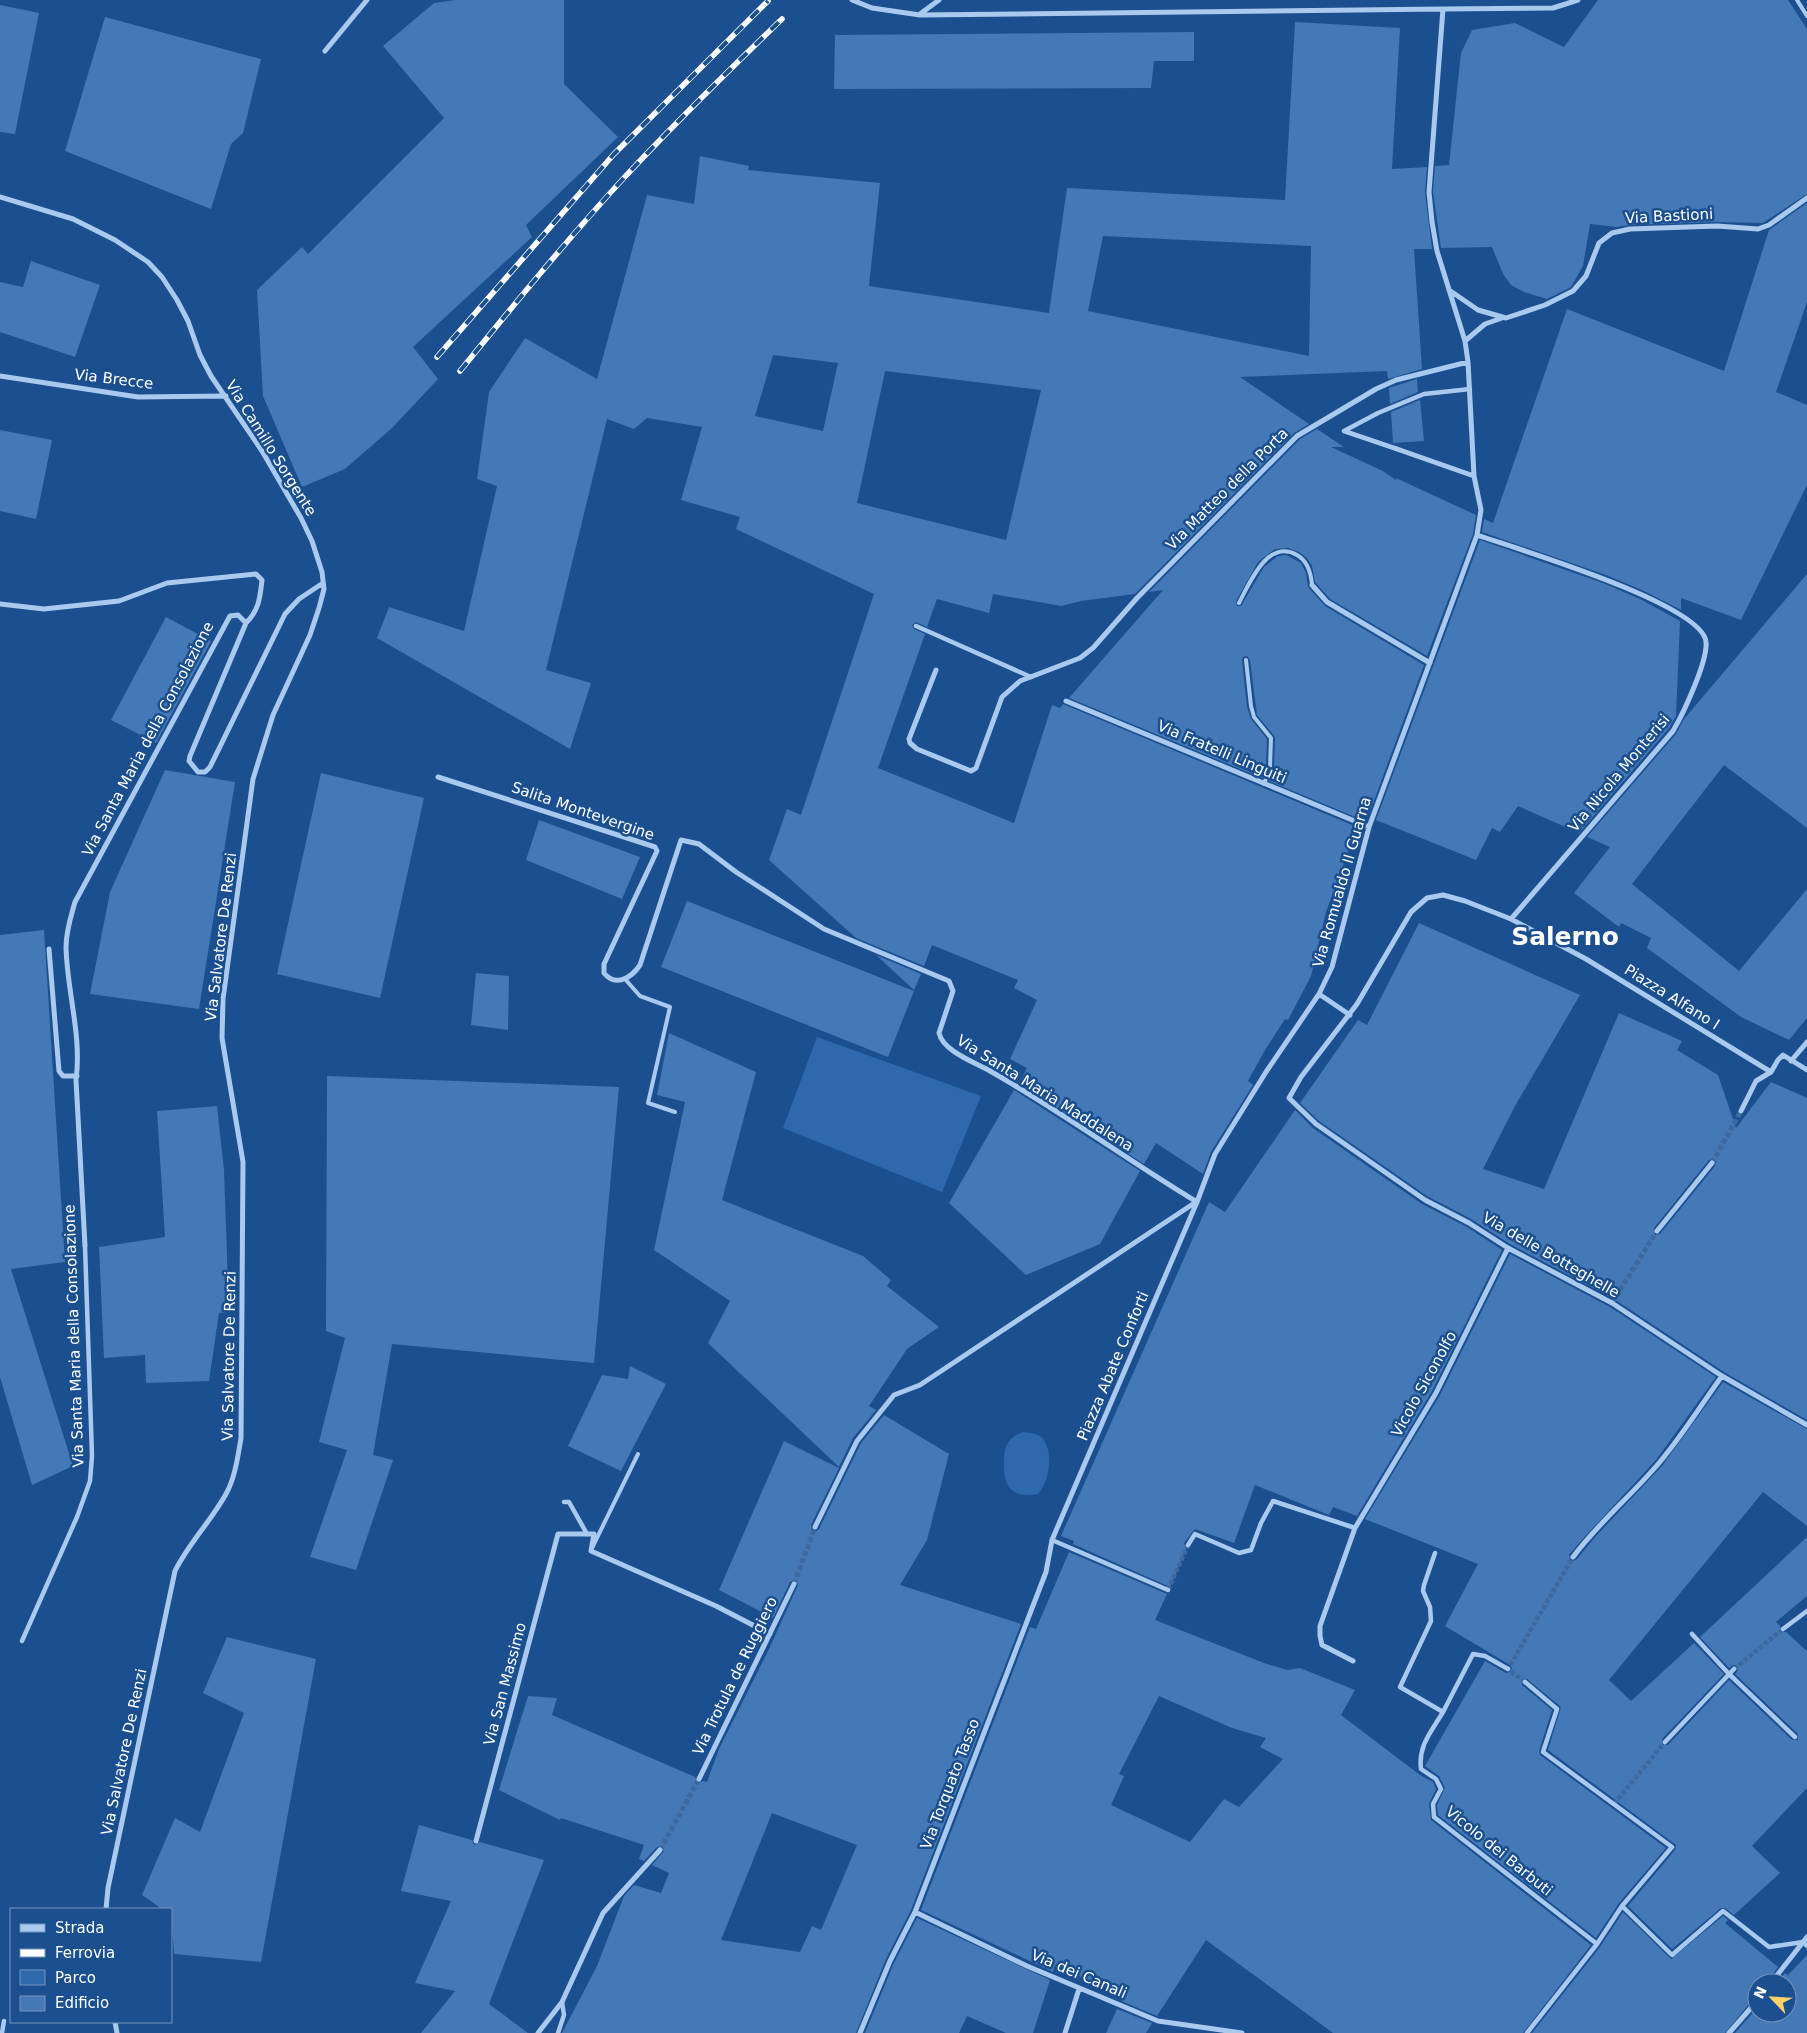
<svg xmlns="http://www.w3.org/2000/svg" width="1807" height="2033" viewBox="0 0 1807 2033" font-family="'DejaVu Sans',sans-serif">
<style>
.green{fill:#2e69ad}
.building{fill:#4478b7;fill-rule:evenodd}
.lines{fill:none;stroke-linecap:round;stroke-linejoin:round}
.pedestrian-tunnel{stroke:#3d69a0;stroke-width:4.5;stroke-dasharray:4.5 2;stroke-linecap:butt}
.minor-tunnel{stroke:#3d69a0;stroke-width:5;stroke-dasharray:5 2.5;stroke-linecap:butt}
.service{stroke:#a9c9ee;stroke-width:4}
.pedestrian{stroke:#a9c9ee;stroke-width:4.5}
.minor{stroke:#a9c9ee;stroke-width:5}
.rail-casing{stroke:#fff;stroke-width:5.5}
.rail{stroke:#1b4f8f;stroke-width:4;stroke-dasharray:11;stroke-linecap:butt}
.labels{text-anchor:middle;stroke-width:5;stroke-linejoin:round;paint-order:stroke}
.street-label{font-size:15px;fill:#fff;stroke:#1b4f8f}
.town-label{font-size:25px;font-weight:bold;fill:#fff;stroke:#1b4f8f}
</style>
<rect width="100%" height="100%" fill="#1b4f8f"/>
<!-- green -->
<path class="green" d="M 817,1037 L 981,1096 L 942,1192 L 783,1128 Z
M 1024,1432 C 1032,1433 1041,1434 1045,1442 C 1053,1456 1049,1482 1038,1494 C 1011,1499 1003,1486 1004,1461 C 1004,1453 1005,1445 1011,1439 C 1015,1435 1020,1433 1024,1432 Z"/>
<!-- building -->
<path class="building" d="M 456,0 L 564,0 L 564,84 L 618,137 L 526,225 L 532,237 L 413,347 L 438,379 L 392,428 L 345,469 L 302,487 L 263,396 L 257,290 L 302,247 L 308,254 L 444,118 L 383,46 L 434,3 Z
M 1598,0 L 1788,0 L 1807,29 L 1807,194 L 1763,223 L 1717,222 L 1630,225 L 1616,227 L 1590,224 L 1583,266 L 1571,287 L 1547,299 L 1524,292 L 1511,285 L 1503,274 L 1492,247 L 1441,248 L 1433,192 L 1435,166 L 1449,165 L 1461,53 L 1472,30 L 1515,23 L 1564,47 Z
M 0,5 L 39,13 L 15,134 L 0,132 Z
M 105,17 L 261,59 L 243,133 L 231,144 L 211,209 L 65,151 Z
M 1295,22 L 1400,28 L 1392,169 L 1427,167 L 1425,192 L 1432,249 L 1414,249 L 1422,369 L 1388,379 L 1387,371 L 1240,377 L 1309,424 L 1294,433 L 1135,594 L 1081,601 L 1061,606 L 993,594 L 989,613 L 937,599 L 927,627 L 916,622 L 912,625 L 914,629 L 925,634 L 878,768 L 1014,823 L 1052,705 L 1060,708 L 1063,704 L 1357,827 L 1326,912 L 1311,976 L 1288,1020 L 1285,1019 L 1265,1050 L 1248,1081 L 1253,1085 L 1211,1152 L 1203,1174 L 1156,1143 L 1144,1164 L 1019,1083 L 1027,1068 L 1010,1059 L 1037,1000 L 1014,988 L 1018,980 L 932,945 L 924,966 L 856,938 L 769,860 L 787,809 L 801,815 L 874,594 L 736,529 L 740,517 L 681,500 L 702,427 L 647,418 L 634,429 L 607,419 L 546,670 L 591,683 L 570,749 L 377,638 L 389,607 L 464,631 L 497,486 L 477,479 L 489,392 L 525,338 L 597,379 L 647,195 L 694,204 L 700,156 L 749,166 L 748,170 L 880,183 L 869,286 L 1049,313 L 1067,188 L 1285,200 ZM 1103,236 L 1311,246 L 1309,356 L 1088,311 ZM 773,355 L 838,363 L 823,431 L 755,416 ZM 885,371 L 1041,390 L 1006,540 L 857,503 Z
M 1194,32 L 1194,61 L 1154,61 L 1151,88 L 834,89 L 835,35 Z
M 1807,203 L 1807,302 L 1776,392 L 1807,405 L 1807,485 L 1741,620 L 1681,598 L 1681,610 L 1644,591 L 1606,575 L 1482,532 L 1484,519 L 1493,523 L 1567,309 L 1724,371 L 1769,230 Z
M 31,261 L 100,285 L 75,357 L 0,332 L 0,282 L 23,287 Z
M 1417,379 L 1418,392 L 1390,404 L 1389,388 Z
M 1420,400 L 1424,441 L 1393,443 L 1391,412 Z
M 1317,429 L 1344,447 L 1331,447 L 1383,471 L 1396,480 L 1396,478 L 1476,515 L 1473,534 L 1427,656 L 1330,599 L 1315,582 L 1312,566 L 1307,558 L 1299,552 L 1288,548 L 1275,549 L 1258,562 L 1236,601 L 1237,606 L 1241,606 L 1264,567 L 1278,556 L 1286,555 L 1301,563 L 1306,573 L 1308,587 L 1325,606 L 1424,665 L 1368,817 L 1362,814 L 1360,819 L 1269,781 L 1274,768 L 1275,737 L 1257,715 L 1250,660 L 1247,656 L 1243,657 L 1242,660 L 1247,707 L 1251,719 L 1267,739 L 1266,767 L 1262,778 L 1069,698 L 1163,590 L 1149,592 L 1300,439 Z
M 0,430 L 52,440 L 36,519 L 0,511 Z
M 1480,540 L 1603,583 L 1640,599 L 1680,621 L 1676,716 L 1669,728 L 1579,833 L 1518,806 L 1500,832 L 1492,828 L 1476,860 L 1376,820 Z
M 1807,574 L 1807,828 L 1724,765 L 1632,884 L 1739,971 L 1807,889 L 1807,1018 L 1789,1040 L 1741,1017 L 1647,948 L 1651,938 L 1621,923 L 1619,927 L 1574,893 L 1610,847 L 1587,837 L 1676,734 L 1684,719 Z
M 166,617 L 211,641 L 156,743 L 111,720 Z
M 165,770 L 235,782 L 199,1009 L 90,994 L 110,892 Z
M 321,773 L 424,798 L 380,998 L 277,974 Z
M 539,820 L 640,857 L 622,899 L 526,860 Z
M 687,901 L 914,991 L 888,1057 L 661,967 Z
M 1419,923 L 1580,995 L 1515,1106 L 1483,1169 L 1544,1189 L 1619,1013 L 1682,1041 L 1677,1050 L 1718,1075 L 1736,1128 L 1771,1082 L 1807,1098 L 1807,1420 L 1724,1372 L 1614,1299 L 1510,1244 L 1471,1219 L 1427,1196 L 1319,1121 L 1300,1103 L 1358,1020 L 1367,1025 ZM 1712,1159 L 1716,1161 L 1715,1166 L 1660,1234 L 1655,1235 L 1654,1228 L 1709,1160 Z
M 44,930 L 65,1262 L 11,1269 L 73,1466 L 32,1485 L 0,1377 L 0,935 Z
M 876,955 L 921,974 L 914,990 Z
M 476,973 L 509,976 L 508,1030 L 471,1025 Z
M 669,1033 L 756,1072 L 722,1200 L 863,1256 L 891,1280 L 887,1286 L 939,1327 L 907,1349 L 869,1406 L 876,1410 L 853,1438 L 839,1467 L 708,1343 L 730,1301 L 654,1250 L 685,1102 L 657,1095 Z
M 327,1076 L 619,1087 L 594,1363 L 392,1344 L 373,1455 L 393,1460 L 356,1570 L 310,1557 L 347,1450 L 319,1442 L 345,1338 L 326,1331 Z
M 1014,1090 L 1140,1171 L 1100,1244 L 1026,1275 L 949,1203 Z
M 217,1106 L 224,1170 L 229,1312 L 219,1313 L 209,1381 L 146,1383 L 145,1355 L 104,1358 L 99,1247 L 165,1237 L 157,1111 Z
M 1295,1110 L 1313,1128 L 1422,1204 L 1467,1227 L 1502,1250 L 1432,1391 L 1357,1516 L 1333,1507 L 1329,1515 L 1255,1485 L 1234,1543 L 1195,1529 L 1184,1543 L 1186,1549 L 1170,1587 L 1073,1544 L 1074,1541 L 1061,1536 L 1209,1202 L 1225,1212 Z
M 1510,1254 L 1610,1307 L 1716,1377 L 1656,1460 L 1580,1542 L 1569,1555 L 1571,1561 L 1576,1560 L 1597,1535 L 1662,1466 L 1723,1382 L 1807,1429 L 1807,1526 L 1763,1492 L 1609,1680 L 1631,1701 L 1694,1643 L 1724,1674 L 1662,1739 L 1663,1745 L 1668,1745 L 1729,1680 L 1792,1740 L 1798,1740 L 1798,1734 L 1735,1674 L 1738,1670 L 1737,1666 L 1733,1665 L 1729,1668 L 1700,1637 L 1807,1537 L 1807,1596 L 1776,1622 L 1780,1626 L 1780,1632 L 1786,1632 L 1807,1651 L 1807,1788 L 1752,1846 L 1780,1873 L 1734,1915 L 1725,1908 L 1721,1908 L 1672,1949 L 1628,1906 L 1675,1850 L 1676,1845 L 1548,1750 L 1561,1707 L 1527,1679 L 1522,1680 L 1522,1685 L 1552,1710 L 1539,1751 L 1540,1755 L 1666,1848 L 1619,1903 L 1596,1938 L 1438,1815 L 1437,1805 L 1445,1788 L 1439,1776 L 1425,1766 L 1485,1661 L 1506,1673 L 1510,1672 L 1512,1668 L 1510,1665 L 1445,1626 L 1478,1564 L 1365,1519 L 1440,1395 Z
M 630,1366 L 666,1384 L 621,1471 L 568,1446 L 602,1375 L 628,1379 Z
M 884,1415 L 949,1454 L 927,1540 L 900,1585 L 1021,1624 L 911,1910 L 886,1959 L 856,2033 L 562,2033 L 597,1966 L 624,1896 L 634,1885 L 661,1893 L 669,1873 L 652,1865 L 664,1851 L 661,1846 L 657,1847 L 644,1861 L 639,1859 L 644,1845 L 561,1818 L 560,1820 L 499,1790 L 528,1696 L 557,1698 L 552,1715 L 695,1777 L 698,1783 L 703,1781 L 707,1782 L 719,1749 L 769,1649 L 798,1585 L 796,1580 L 790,1582 L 773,1618 L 719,1590 L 784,1441 L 839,1468 L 811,1525 L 812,1530 L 816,1531 L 819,1529 L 861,1443 ZM 772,1813 L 857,1845 L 821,1930 L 812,1926 L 800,1952 L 721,1940 Z
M 1069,1552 L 1167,1594 L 1155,1620 L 1264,1663 L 1287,1670 L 1300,1668 L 1355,1690 L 1341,1715 L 1420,1775 L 1433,1782 L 1436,1789 L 1429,1804 L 1431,1820 L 1591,1945 L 1523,2033 L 1333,2033 L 1206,1940 L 1157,2016 L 1121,2001 L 1123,1996 L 1055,1965 L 1053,1972 L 921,1910 L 1030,1627 L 1036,1629 ZM 1159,1696 L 1232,1728 L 1266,1738 L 1260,1747 L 1283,1759 L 1239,1807 L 1224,1799 L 1190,1842 L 1111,1805 L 1124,1776 L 1119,1774 Z
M 227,1637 L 316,1659 L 261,1962 L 174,1954 L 171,1909 L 162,1909 L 142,1895 L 175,1818 L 200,1832 L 244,1713 L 203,1693 Z
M 419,1825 L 472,1840 L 474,1845 L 480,1842 L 544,1860 L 489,2004 L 528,2033 L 421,2033 L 455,1991 L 415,1983 L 451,1901 L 401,1891 Z
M 1623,1912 L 1671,1959 L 1723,1916 L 1728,1920 L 1725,1923 L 1778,1967 L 1767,1983 L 1757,1983 L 1757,1997 L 1754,1998 L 1725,2033 L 1532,2033 L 1600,1947 Z
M 917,1918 L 1050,1980 L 1033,2033 L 1006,2033 L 967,2016 L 959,2033 L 865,2033 L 894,1963 Z
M 1807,1955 L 1807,2033 L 1735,2033 L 1757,2008 L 1757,2013 L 1787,2013 L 1787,1983 L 1777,1983 L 1785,1973 L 1788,1975 Z
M 1117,2009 L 1152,2023 L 1146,2033 L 1106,2033 Z"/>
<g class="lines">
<!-- pedestrian-tunnel -->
<path class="pedestrian-tunnel" d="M 1168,1590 L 1188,1545
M 1734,1669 L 1783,1629
M 1525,1682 L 1508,1669 L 1573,1557
M 1614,1804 L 1665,1742"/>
<!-- minor-tunnel -->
<path class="minor-tunnel" d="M 1712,1163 L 1741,1111
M 1612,1303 L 1657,1231
M 794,1584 L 815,1527
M 660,1850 L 699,1779"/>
<!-- service -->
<path class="service" d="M 1797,0 L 1807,16
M 1239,603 C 1250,582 1268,538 1297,555 C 1308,561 1311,573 1312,585
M 1246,660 L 1251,706 L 1254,717 L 1271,738 L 1270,768 L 1264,784
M 625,979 L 640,996 L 670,1007 L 648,1103 L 675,1112
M 593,1546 L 638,1454"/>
<!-- pedestrian -->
<path class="pedestrian" d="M 1397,449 L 1344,431 L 1378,413 L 1424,394 L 1470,389
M 916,626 L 1031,677
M 564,1502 L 569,1502 L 587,1534
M 1052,1540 L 1168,1590
M 1188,1545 L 1195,1534 L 1239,1553 L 1251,1550 L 1261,1523 L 1273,1501 L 1355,1528
M 1435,1553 L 1424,1585 L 1423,1591 L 1430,1607 L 1431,1621 L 1400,1687 L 1443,1712 C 1431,1732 1418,1746 1421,1769 L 1436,1779 L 1441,1789 L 1433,1804 L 1434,1817 L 1597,1944
M 1783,1629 L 1807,1611
M 1692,1634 L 1729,1674 L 1795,1737
M 22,1641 L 77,1517 L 90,1481 L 92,1456 L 85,1246
M 1525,1682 L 1557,1709 L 1543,1752 L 1672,1847 L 1622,1906 L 1672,1955 L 1723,1911 L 1769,1947 L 1803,1942 L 1807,1946
M 1443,1712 L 1473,1654 L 1485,1656 L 1508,1669
M 1665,1742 L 1734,1669
M 2,2033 L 4,2021
M 558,2033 L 564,2015 L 562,2002
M 1527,2033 L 1597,1944 L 1622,1906"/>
<!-- minor -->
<path class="minor" d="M 852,0 L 872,8 L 920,15 L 1443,9
M 920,14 L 939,0
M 325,51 L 367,0
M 0,197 L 73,219 L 115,240 L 148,262 L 162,277 L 177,300 L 188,321 L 200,355 L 211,376 L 262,451 L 301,518 L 312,541 L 322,572 L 324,589 L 319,608 L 310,635 L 273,715 L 253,779 L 223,999 L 222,1038 L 243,1162 L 241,1438 C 238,1456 235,1478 226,1494 C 211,1521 189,1543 175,1571 L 108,1888 L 106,1909
M 1449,290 L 1478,310 L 1506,318 L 1545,305 L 1573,291 L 1586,276 L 1599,243 L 1612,233 L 1630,229 L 1717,226 L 1758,229 L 1769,225 L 1807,198
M 1465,341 L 1485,324 L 1502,318
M 0,376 L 138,397 L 226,396
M 1397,449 L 1474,476
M 1477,535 C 1514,548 1703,604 1706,642 C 1708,661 1683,714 1673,731 L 1511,919
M 1312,585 L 1327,602 L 1430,663
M 0,604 L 44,609 L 119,601 L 167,583 L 256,574 L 262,580 C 260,598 259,610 246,623
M 936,670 L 909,739 L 910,743 L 917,749 L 971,771 L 976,768 L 1002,697 L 1020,681 L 1080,658 L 1093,648 L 1137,598 L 1297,436 L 1376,389 L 1396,380 L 1468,362
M 1066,701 L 1369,827
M 438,777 L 655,847 L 657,851 L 604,964 L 604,973 C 616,988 632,977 640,965 L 681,840 L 699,844 L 736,872 L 824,929 L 949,981 L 953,991 L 939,1033 C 943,1051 974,1062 990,1071 C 1061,1111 1127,1160 1197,1202
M 49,949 L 59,1071 L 63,1076 L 77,1076
M 1319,994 L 1350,1015
M 1791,1061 L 1807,1042
M 1771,1072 L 1586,959 L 1511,919 L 1465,901 L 1443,895 L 1427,898 L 1411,912 L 1357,1004 L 1301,1077 L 1289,1098 L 1316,1124 L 1425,1200 L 1469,1223 L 1508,1248 L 1612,1303 L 1722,1376 L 1807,1425
M 1741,1111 L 1756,1081 L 1771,1072 L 1778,1060 L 1783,1055 L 1807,1070
M 1657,1231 L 1712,1163
M 85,1246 L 76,1080 C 82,1035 67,992 66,947 C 66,931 71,916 75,902 L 230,616 L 238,615 L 246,623 L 190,756 L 189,761 L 198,772 L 205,772 L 210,767 L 285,614 L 299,599 L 323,583
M 815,1527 L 857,1441 L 894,1395 L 920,1385 L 1196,1202
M 1573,1557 C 1599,1522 1631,1496 1659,1463 C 1682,1436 1701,1405 1722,1376
M 1353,1661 L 1322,1645 L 1320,1636 L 1320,1626 L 1355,1528 L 1436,1393 L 1508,1248
M 699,1779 L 794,1584
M 476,1841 L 558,1534 L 594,1534 L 591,1551 L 716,1606 L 770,1634
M 915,1912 L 1027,1966 L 1158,2021 L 1242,2033
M 1771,1983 L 1807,1937
M 115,2022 L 117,2033
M 538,2033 L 562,2002 L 603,1913 L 660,1850
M 860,2033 L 890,1961 L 915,1912 L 1046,1572 L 1052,1540 L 1197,1202 L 1215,1154 L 1266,1072 L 1319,994 L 1332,967 L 1369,827 L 1477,535 L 1481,510 L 1474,476 L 1468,362 L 1465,341 L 1437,251 L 1432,222 L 1429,192 L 1443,9 L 1553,8 L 1578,0
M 1065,2033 L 1079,1989
M 1729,2033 L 1757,2001"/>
<!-- rail casing -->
<g class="rail-casing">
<path id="rail" d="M 437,357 L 614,154 L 768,1
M 460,371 C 513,306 565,242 622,180 C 673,125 727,72 782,19"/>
</g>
<!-- rail -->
<use href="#rail" class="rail"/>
</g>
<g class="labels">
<!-- street labels -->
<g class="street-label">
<text transform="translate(1669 216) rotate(-3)" y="5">Via Bastioni</text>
<text transform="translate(114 379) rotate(7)" y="5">Via Brecce</text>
<text transform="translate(271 448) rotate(58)" y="5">Via Camillo Sorgente</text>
<text transform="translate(1227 489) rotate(-45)" y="5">Via Matteo della Porta</text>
<text transform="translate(148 739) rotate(-62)" y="5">Via Santa Maria della Consolazione</text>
<text transform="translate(1222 752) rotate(23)" y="5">Via Fratelli Linguiti</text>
<text transform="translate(1619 773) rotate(-50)" y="5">Via Nicola Monterisi</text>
<text transform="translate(583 811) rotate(19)" y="5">Salita Montevergine</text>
<text transform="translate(1342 882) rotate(-74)" y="5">Via Romualdo II Guarna</text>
<text transform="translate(221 937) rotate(-83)" y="5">Via Salvatore De Renzi</text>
<text transform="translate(1672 997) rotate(32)" y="5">Piazza Alfano I</text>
<text transform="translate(1045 1093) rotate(32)" y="5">Via Santa Maria Maddalena</text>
<text transform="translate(1551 1255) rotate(30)" y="5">Via delle Botteghelle</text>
<text transform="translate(74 1336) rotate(-92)" y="5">Via Santa Maria della Consolazione</text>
<text transform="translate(229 1356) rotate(-89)" y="5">Via Salvatore De Renzi</text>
<text transform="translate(1113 1366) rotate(-67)" y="5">Piazza Abate Conforti</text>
<text transform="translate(1424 1384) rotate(-61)" y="5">Vicolo Siconolfo</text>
<text transform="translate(735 1676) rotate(-64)" y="5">Via Trotula de Ruggiero</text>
<text transform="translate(505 1684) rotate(-75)" y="5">Via San Massimo</text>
<text transform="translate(124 1752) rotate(-78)" y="5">Via Salvatore De Renzi</text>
<text transform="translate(950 1784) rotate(-69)" y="5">Via Torquato Tasso</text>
<text transform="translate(1499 1851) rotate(39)" y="5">Vicolo dei Barbuti</text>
<text transform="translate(1079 1974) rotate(23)" y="5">Via dei Canali</text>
</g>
<!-- town labels -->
<g class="town-label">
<text x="1565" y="945">Salerno</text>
</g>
</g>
<!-- legend -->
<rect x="10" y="1908" width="162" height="115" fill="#1b4f8f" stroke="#7695bc"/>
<rect x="20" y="1924" width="25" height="8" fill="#a9c9ee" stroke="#7695bc"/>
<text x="55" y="1933" font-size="15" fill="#ffffff">Strada</text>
<rect x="20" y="1949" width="25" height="8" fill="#ffffff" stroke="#7695bc"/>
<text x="55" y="1958" font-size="15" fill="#ffffff">Ferrovia</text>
<rect x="20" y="1970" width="25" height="15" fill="#2e69ad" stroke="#7695bc"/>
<text x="55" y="1983" font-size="15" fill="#ffffff">Parco</text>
<rect x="20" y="1996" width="25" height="15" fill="#4478b7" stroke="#7695bc"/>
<text x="55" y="2008" font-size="15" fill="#ffffff">Edificio</text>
<!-- north arrow -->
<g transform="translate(1772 1998) rotate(295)"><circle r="24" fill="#1b4f8f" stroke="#7695bc"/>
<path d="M0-4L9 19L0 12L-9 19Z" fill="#ffd166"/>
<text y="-8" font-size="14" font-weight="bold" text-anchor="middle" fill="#ffffff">N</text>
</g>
</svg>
